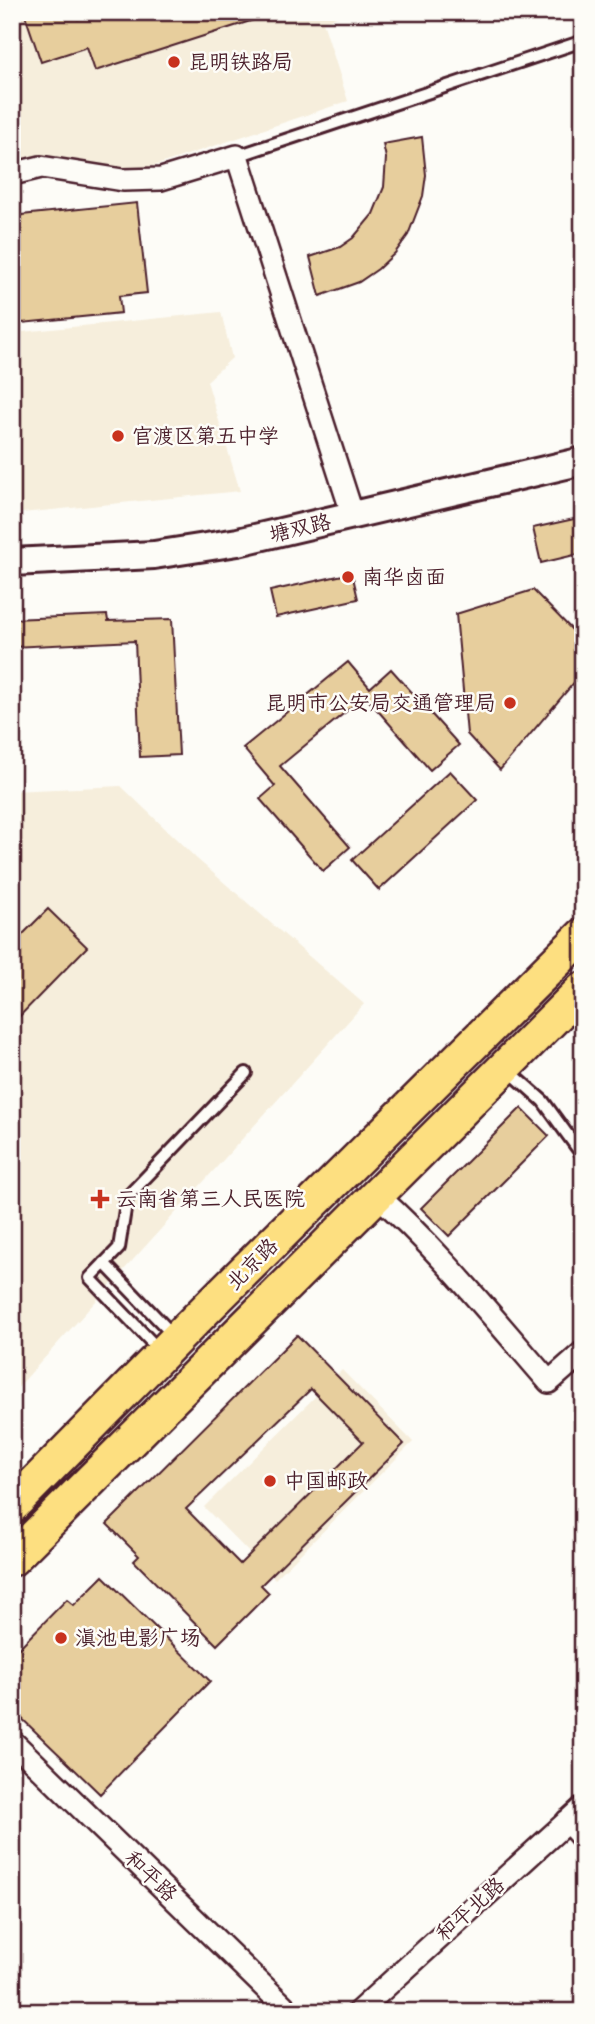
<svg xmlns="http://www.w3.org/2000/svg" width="595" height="2024" viewBox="0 0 595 2024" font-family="Sriracha,'LXGW WenKai TC',sans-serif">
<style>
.built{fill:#f6eedc}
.building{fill:#e7ce9d;stroke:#4a1f2b;stroke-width:2;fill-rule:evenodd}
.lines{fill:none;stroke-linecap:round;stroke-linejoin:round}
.service-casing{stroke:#4a1f2b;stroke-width:16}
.minor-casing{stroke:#4a1f2b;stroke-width:26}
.tertiary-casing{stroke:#4a1f2b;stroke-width:32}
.primary-casing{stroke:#4a1f2b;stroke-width:38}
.service{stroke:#fdfcf7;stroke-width:10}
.minor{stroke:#fdfcf7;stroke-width:21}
.tertiary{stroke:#fdfcf7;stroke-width:26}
.primary{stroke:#fddf80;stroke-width:33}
.poi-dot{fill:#c8321e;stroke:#fdfcf7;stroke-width:2.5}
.labels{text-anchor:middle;stroke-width:5;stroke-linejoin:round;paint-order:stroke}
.poi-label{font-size:21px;fill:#4a1f2b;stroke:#fdfcf7;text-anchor:start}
.street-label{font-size:21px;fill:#4a1f2b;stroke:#fdfcf7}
</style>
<rect width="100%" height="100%" fill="#fdfcf7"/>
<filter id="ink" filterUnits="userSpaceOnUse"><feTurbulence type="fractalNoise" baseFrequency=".0143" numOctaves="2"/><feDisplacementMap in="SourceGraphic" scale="14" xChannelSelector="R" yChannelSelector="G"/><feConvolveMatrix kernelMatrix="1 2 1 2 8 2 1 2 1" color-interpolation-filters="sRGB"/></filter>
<g filter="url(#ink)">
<!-- built -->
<path class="built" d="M 12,12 L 349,12 L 323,22 L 348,101 L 157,165 L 128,172 L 12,167 Z
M 221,312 L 232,358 L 207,381 L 240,491 L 12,514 L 12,333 Z
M 121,786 L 197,859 L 364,1004 L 12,1394 L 12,791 Z
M 342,1370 L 413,1442 L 275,1579 L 204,1507 Z"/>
<!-- building -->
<path class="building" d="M 24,12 L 75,12 L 78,19 L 99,12 L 265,12 L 266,16 L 95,71 L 87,47 L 41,62 Z
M 422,137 L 426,175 L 423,196 L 408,235 L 395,253 L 378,269 L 359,282 L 320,296 L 310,257 L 340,247 L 353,238 L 373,214 L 384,187 L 386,158 L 383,144 Z
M 137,203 L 147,293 L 119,296 L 121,313 L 12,324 L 12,216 Z
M 583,517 L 583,553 L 541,563 L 533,528 Z
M 352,573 L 358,599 L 276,617 L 270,591 Z
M 533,590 L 583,641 L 583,672 L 500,770 L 467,734 L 456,614 Z
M 107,615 L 108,621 L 172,619 L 179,755 L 140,757 L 135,641 L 12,647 L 12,619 Z
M 348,662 L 370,688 L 391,669 L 459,745 L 430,770 L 365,696 L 280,766 L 350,847 L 323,871 L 260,799 L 275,786 L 243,748 Z
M 450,771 L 477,800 L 379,890 L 352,860 Z
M 48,909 L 87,947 L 12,1024 L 12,945 Z
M 521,1108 L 549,1136 L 449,1236 L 421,1208 Z
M 297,1335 L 404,1444 L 261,1585 L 269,1593 L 217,1645 L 134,1561 L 139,1556 L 107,1524 ZM 311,1389 L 363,1442 L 240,1564 L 186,1509 Z
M 103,1576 L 210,1681 L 100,1794 L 12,1709 L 12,1655 L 67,1599 L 74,1605 Z"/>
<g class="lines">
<!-- service casing -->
<g class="service-casing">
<path id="service" d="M 580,12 L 583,16
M 237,156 L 583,41
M 507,1069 L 543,1101 L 583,1156
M 104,1263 L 175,1337
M 159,1350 L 90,1278 L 119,1248 L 127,1197 L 246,1073"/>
</g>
<!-- minor casing -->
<g class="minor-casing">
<path id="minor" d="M 12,174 L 41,167 L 123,180 L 161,179 L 237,156 L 353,516
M 377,1195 C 440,1251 493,1318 549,1382 L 583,1352
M 12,1741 L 290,2012
M 567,1821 L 583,1839
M 358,2012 L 583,1807"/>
</g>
<!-- tertiary casing -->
<g class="tertiary-casing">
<path id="tertiary" d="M 12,562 L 154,555 L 238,542 L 583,461"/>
</g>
<!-- primary casing -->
<g class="primary-casing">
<path id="primary" d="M 12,1506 L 210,1305 L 583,935
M 12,1559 L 583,989"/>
</g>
<!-- service -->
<use href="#service" class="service"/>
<!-- minor -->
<use href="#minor" class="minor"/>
<!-- tertiary -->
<use href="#tertiary" class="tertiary"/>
<!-- primary -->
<use href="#primary" class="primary"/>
</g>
</g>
<!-- markers -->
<g class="poi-dot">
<circle cx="174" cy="62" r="7"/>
<circle cx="118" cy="436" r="7"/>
<circle cx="348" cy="577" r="7"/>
<circle cx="510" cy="703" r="7"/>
<path d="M96.5 1188.5h7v7h7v7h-7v7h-7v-7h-7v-7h7z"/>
<circle cx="270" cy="1481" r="7"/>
<circle cx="61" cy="1638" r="7"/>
</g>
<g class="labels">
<!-- poi labels -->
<g class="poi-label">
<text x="188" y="69">昆明铁路局</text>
<text x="132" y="443">官渡区第五中学</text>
<text x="362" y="584">南华卤面</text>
<text x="496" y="710" text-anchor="end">昆明市公安局交通管理局</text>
<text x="116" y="1206">云南省第三人民医院</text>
<text x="284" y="1488">中国邮政</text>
<text x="75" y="1645">滇池电影广场</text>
</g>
<!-- street labels -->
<g class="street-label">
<text transform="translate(300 528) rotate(-13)" y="7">塘双路</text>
<text transform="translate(252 1264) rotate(-45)" y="7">北京路</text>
<text transform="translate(151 1876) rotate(44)" y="7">和平路</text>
<text transform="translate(470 1909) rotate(-42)" y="7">和平北路</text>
</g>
</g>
<!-- margin -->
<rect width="595" height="2024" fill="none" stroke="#fdfcf7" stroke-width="42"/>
<rect x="21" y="21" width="553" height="1982" fill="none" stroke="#4a1f2b" stroke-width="2.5" filter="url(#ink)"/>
</svg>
